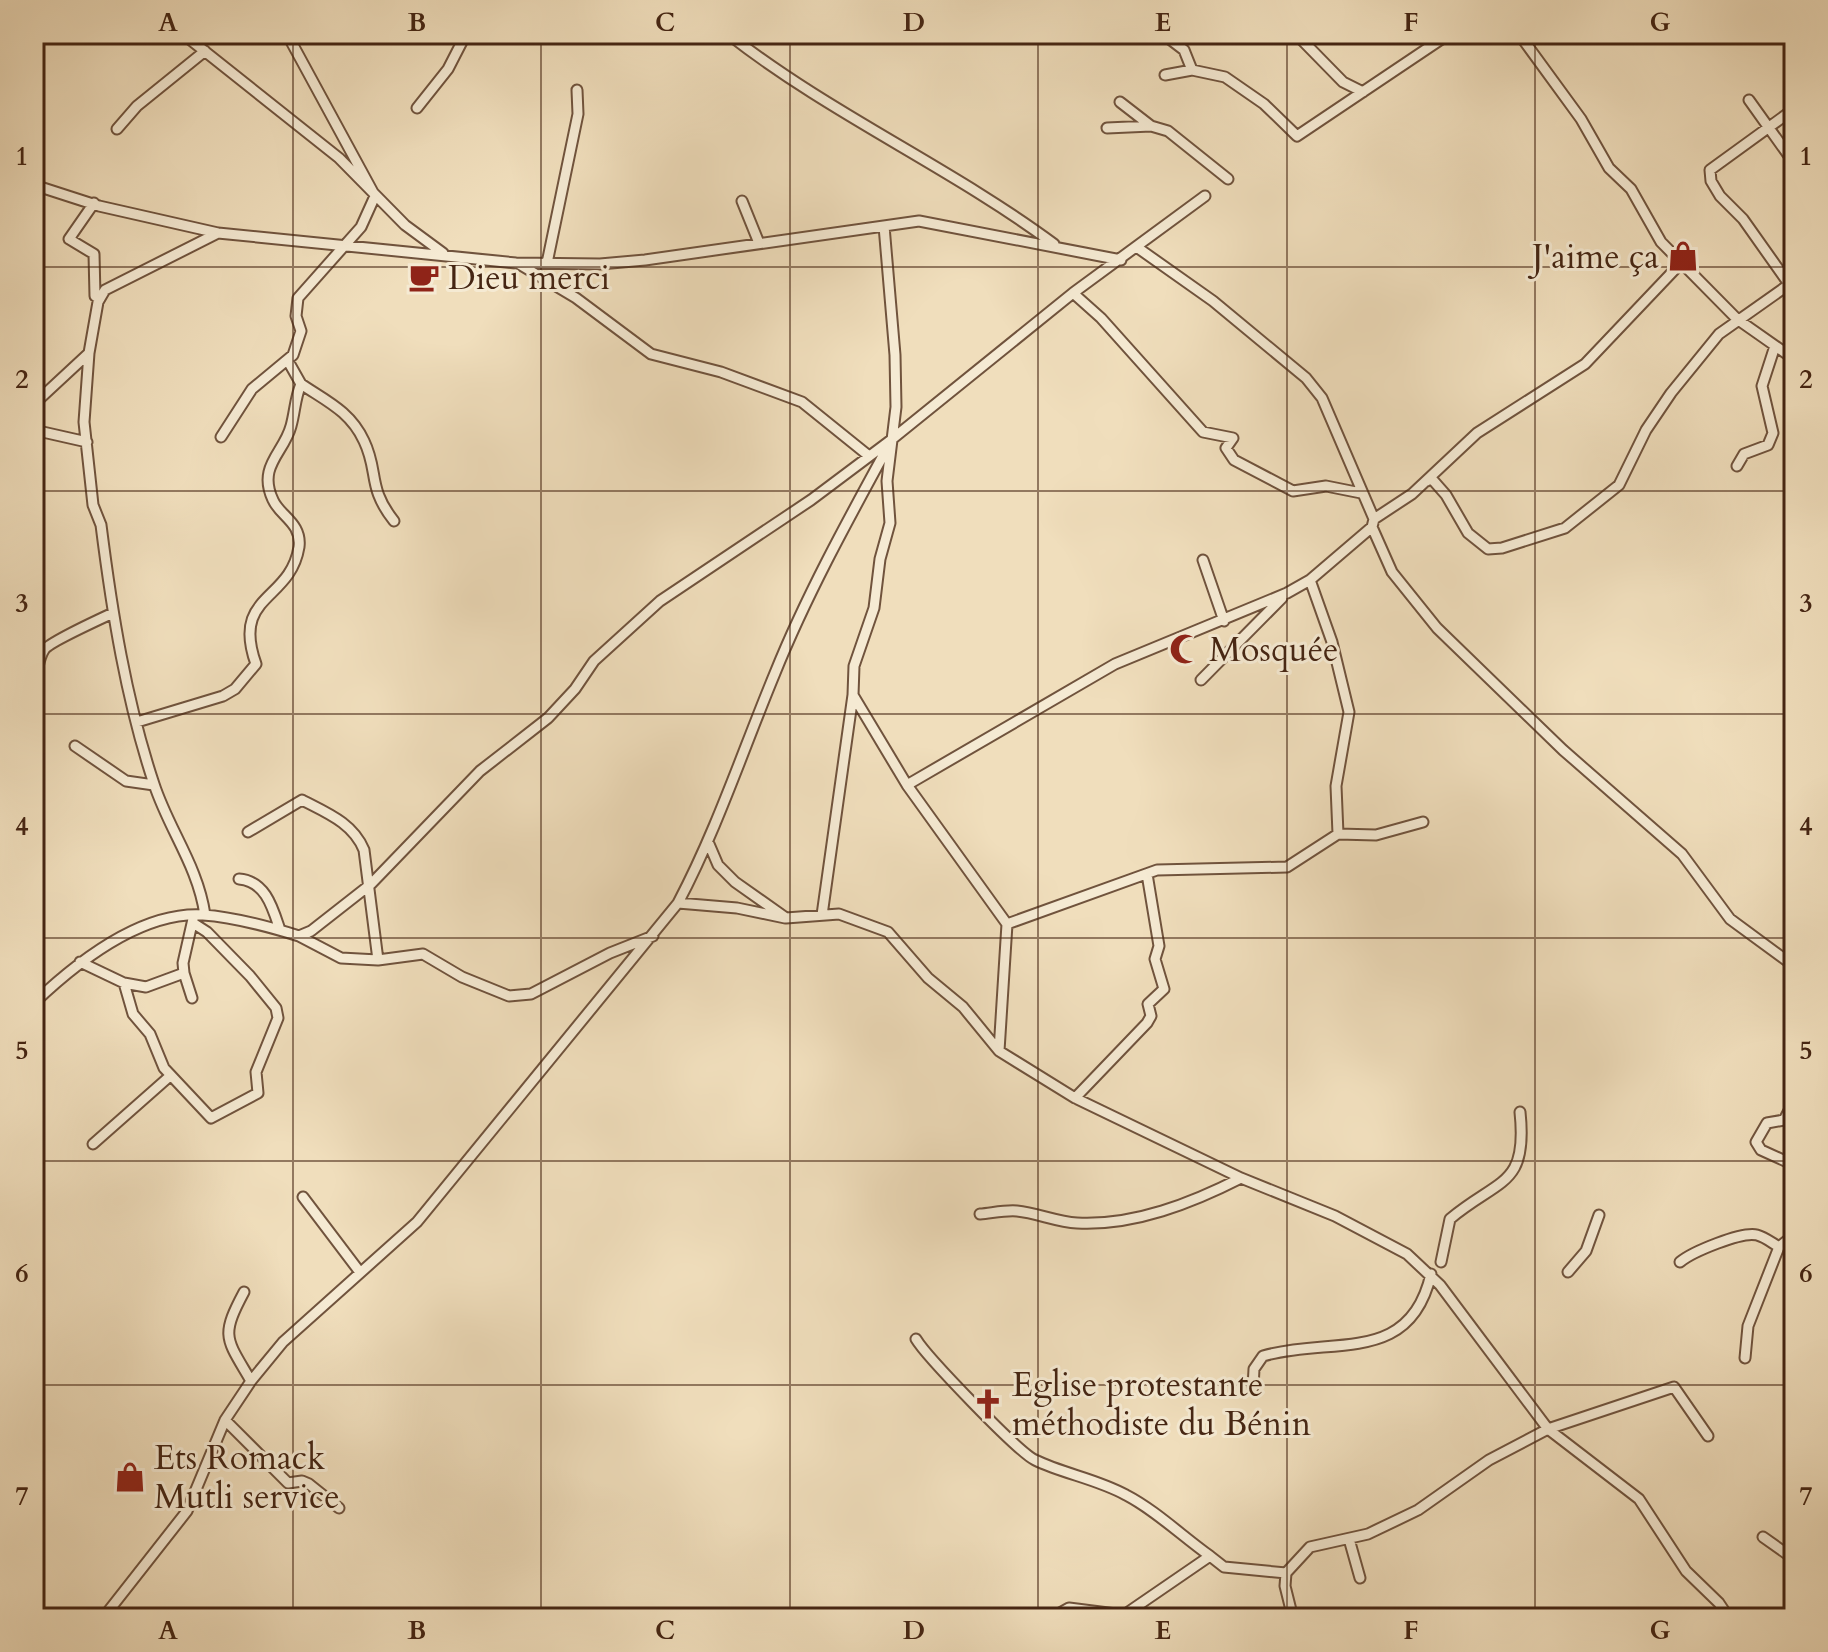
<svg xmlns="http://www.w3.org/2000/svg" width="1828" height="1652" viewBox="0 0 1828 1652" font-family="Cardo,serif">
<style>
.lines{fill:none;stroke-linecap:round;stroke-linejoin:round}
.street-casing{stroke:#70533d;stroke-width:13}
.street{stroke:#f5ead3;stroke-width:9}
.grid{fill:none;stroke:#452513;stroke-width:2;stroke-opacity:0.55}
.labels{text-anchor:middle;stroke-width:6;stroke-linejoin:round;paint-order:stroke}
.poi-label{font-size:34px;fill:#452513;stroke:#f5ead3;text-anchor:start}
.neatline{fill:none;stroke:#452513;stroke-width:3}
.grid-label{font-size:26px;text-anchor:middle;font-weight:bold;fill:#452513}
</style>
<rect width="100%" height="100%" fill="#f0debc"/>
<filter id="stains"><feTurbulence type="fractalNoise" baseFrequency=".0025" numOctaves="4"/><feColorMatrix values="0 0 0 0 .2 0 0 0 0 .09 0 0 0 0 .02 0 0 0 .5 -.17"/></filter>
<radialGradient id="worn" r=".72"><stop offset=".6" stop-color="#630" stop-opacity="0"/><stop offset="1" stop-color="#630" stop-opacity=".3"/></radialGradient>
<g class="lines">
<!-- street casing -->
<g class="street-casing">
<path id="street" d="M 183,34 L 339,158 L 405,225 L 443,253
M 728,34 C 830,114 950,167 1054,244
M 1163,34 L 1184,50 L 1192,70
M 1296,34 L 1343,82 L 1363,92
M 1519,34 L 1581,119 L 1609,168 L 1631,189 L 1661,242 L 1737,319 L 1794,359
M 1165,75 L 1192,70 L 1225,77 L 1264,104 L 1297,136 L 1449,34
M 1749,100 L 1794,163
M 1120,102 L 1151,126 L 1168,131 L 1228,179
M 417,108 L 448,69 L 466,34
M 1107,128 L 1151,126
M 117,129 L 137,106 L 205,51
M 34,185 L 99,206 L 218,233 L 516,263 L 600,264 L 645,260 L 919,221 L 1121,260
M 742,201 L 759,243
M 94,203 L 69,239 L 94,254 L 95,296
M 1138,248 L 1213,301 L 1306,378 L 1322,398 L 1374,519
M 547,263 L 578,114 L 577,90
M 519,264 L 576,298 L 651,354 L 721,372 L 802,402 L 869,456
M 1789,284 L 1743,219 L 1720,196 L 1711,181 L 1710,170 L 1794,109
M 1073,293 L 1101,318 L 1203,432 L 1233,438 L 1226,448 L 1234,460 L 1293,491 L 1326,486 L 1361,493
M 89,353 L 84,422 L 93,505 L 101,525 C 112,612 126,700 154,784 C 169,830 198,866 205,915
M 301,384 C 326,401 350,411 364,441 C 379,472 367,487 394,521
M 34,404 L 89,353 L 98,302 L 105,290 L 218,233
M 34,430 L 87,442
M 221,437 L 252,389 L 293,355 L 301,331 L 296,316 L 298,298 L 361,227 L 375,196 L 287,34
M 1737,466 L 1744,454 L 1768,445 L 1773,433 L 1762,386 L 1775,346
M 1427,481 L 1431,478 L 1446,495 L 1468,533 L 1488,549 L 1502,548 L 1565,528 L 1619,485 L 1646,430 L 1671,393 L 1719,334 L 1794,281
M 1372,527 L 1392,572 L 1437,628 L 1563,750 L 1682,854 L 1730,919 L 1794,966
M 1203,560 L 1224,621
M 1201,680 L 1282,598
M 34,682 C 38,672 38,659 44,650 C 48,643 100,619 113,613
M 853,695 L 907,785 L 1007,924 L 999,1051 L 1075,1098 L 1241,1178 L 1335,1216 L 1407,1254 L 1440,1285 L 1548,1429 L 1639,1499 L 1686,1571 L 1719,1603 L 1729,1618
M 137,722 L 223,696 L 235,689 L 256,664 C 231,594 290,602 299,547 C 302,523 280,516 273,500 C 257,466 284,453 291,426 C 295,412 295,398 301,384 L 288,361
M 75,746 L 126,781 L 154,785
M 907,785 L 1115,664 L 1287,593 L 1310,580 L 1372,527 L 1374,519 L 1412,494 L 1477,433 L 1585,364 L 1680,264
M 248,832 L 302,800 C 327,813 353,823 364,850 L 378,960
M 1338,834 L 1376,835 L 1423,822
M 709,844 L 718,865 L 735,882 L 786,918 L 839,914 L 888,932 L 928,978 L 963,1007 L 999,1051
M 239,879 C 266,881 273,909 280,930
M 678,903 L 737,908 L 785,918
M 822,915 L 853,695 L 854,666 L 874,608 L 880,559 L 890,523 L 887,481 L 896,407 L 895,355 L 884,226
M 1007,924 L 1157,870 L 1287,867 L 1338,834 L 1336,786 L 1349,712 L 1332,642 L 1310,580
M 299,936 L 341,958 L 378,960 L 423,954 L 462,977 L 509,996 L 531,994 L 610,953 L 653,936
M 80,962 L 124,983 L 146,987 L 184,973 L 183,963 L 193,919
M 184,973 L 192,998
M 124,983 L 133,1014 L 150,1034 L 164,1068 L 211,1118 L 258,1093 L 256,1072 L 278,1018 L 276,1008 L 250,976 L 207,932 L 193,923
M 34,1003 C 76,963 140,911 203,915 C 234,917 270,927 299,936 L 311,931 L 371,884 L 480,771 L 548,718 L 575,689 L 594,661 L 660,601 L 811,500 L 891,440 L 1073,293 L 1205,196
M 1075,1098 L 1147,1023 L 1151,1016 L 1148,1004 L 1164,989 L 1155,959 L 1159,946 L 1147,874
M 1794,1101 L 1784,1120 L 1767,1123 L 1756,1142 L 1761,1150 L 1794,1165
M 93,1144 L 170,1076
M 303,1197 L 359,1271
M 980,1214 C 992,1213 1005,1210 1017,1211 C 1037,1213 1057,1222 1077,1223 C 1134,1226 1192,1203 1241,1178
M 1441,1262 L 1450,1219 C 1499,1178 1528,1187 1520,1112
M 1680,1262 C 1692,1252 1742,1231 1757,1235 C 1765,1237 1772,1243 1779,1247 L 1794,1235
M 1568,1272 L 1586,1251 L 1599,1215
M 244,1292 C 220,1337 226,1338 251,1381
M 916,1339 C 926,1356 1018,1452 1035,1460 C 1064,1474 1097,1479 1126,1495 C 1155,1510 1182,1536 1210,1556
M 1745,1358 L 1748,1326 L 1779,1247
M 1253,1388 L 1254,1369 L 1263,1356 C 1332,1336 1410,1366 1431,1274
M 225,1420 L 288,1483 L 302,1481 L 309,1484 L 339,1508
M 1763,1537 L 1794,1559
M 1349,1539 L 1360,1578
M 103,1618 L 187,1511 L 225,1420 L 251,1381 L 283,1342 L 417,1222 L 678,903 C 717,829 743,750 775,673 C 807,594 849,518 890,443
M 1051,1618 L 1069,1608 L 1124,1615 L 1210,1556 L 1224,1567 L 1286,1573
M 1293,1618 L 1285,1586 L 1286,1573 L 1310,1547 L 1368,1534 L 1418,1510 L 1489,1460 L 1548,1429 L 1674,1387 L 1708,1436"/>
</g>
<!-- street -->
<use href="#street" class="street"/>
</g>
<!-- grid -->
<path class="grid" d="M 293,34 L 293,1618M 541,34 L 541,1618M 790,34 L 790,1618M 1038,34 L 1038,1618M 1287,34 L 1287,1618M 1535,34 L 1535,1618M 34,267 L 1794,267M 34,491 L 1794,491M 34,714 L 1794,714M 34,938 L 1794,938M 34,1161 L 1794,1161M 34,1385 L 1794,1385"/>
<!-- icons -->
<defs>
<g id="shop-bare" transform="scale(2.4)"><path d="M-5-2.5h2.3a2.7 3.5 0 0 1 5.4 0H5L5.5 6h-11ZM-1.5-2.5h3a1.5 2.3 0 0 0-3 0Z" fill="#8f2418" stroke="#f5ead3" stroke-width="2.5" paint-order="stroke"/></g>
<g id="cafe-bare" transform="scale(2.4)"><path d="M-5.5-4.5H6V0H3Q3 3.5 0 3.5H-2.5Q-5.5 3.5-5.5 0ZM3-3.2v2h1.7v-2ZM-6 4.5H4V6H-6Z" fill="#8f2418" stroke="#f5ead3" stroke-width="2.5" paint-order="stroke"/></g>
<g id="mosque-bare" transform="scale(2.4)"><path d="M3.5-4.9A6 6 0 1 0 3.5 4.9A5 5 0 1 1 3.5-4.9Z" fill="#8f2418" stroke="#f5ead3" stroke-width="2.5" paint-order="stroke"/></g>
<g id="church-bare" transform="scale(2.4)"><path d="M-1.2-6h2.4v3.5h3.3v2.4h-3.3V6h-2.4V-.1h-3.3v-2.4h3.3Z" fill="#8f2418" stroke="#f5ead3" stroke-width="2.5" paint-order="stroke"/></g>
</defs>
<g fill-rule="evenodd">
<use href="#shop-bare" x="1683" y="256"/>
<use href="#cafe-bare" x="424" y="277"/>
<use href="#mosque-bare" x="1185" y="649"/>
<use href="#church-bare" x="988" y="1404"/>
<use href="#shop-bare" x="130" y="1477"/>
</g>
<g class="labels">
<!-- poi labels -->
<g class="poi-label">
<text x="1659" y="268" text-anchor="end">J'aime ça</text>
<text x="448" y="289">Dieu merci</text>
<text x="1209" y="661">Mosquée</text>
<text x="1012" y="1396">Eglise protestante<tspan x="1012" dy="39">méthodiste du Bénin</tspan></text>
<text x="154" y="1469">Ets Romack<tspan x="154" dy="39">Mutli service</tspan></text>
</g>
</g>
<!-- margin -->
<rect width="1828" height="1652" fill="none" stroke="#f0debc" stroke-width="88"/>
<rect x="44" y="44" width="1740" height="1564" class="neatline"/>
<g class="grid-label">
<text x="168" y="31">A</text>
<text x="417" y="31">B</text>
<text x="665" y="31">C</text>
<text x="914" y="31">D</text>
<text x="1163" y="31">E</text>
<text x="1411" y="31">F</text>
<text x="1660" y="31">G</text>
<text x="22" y="165">1</text>
<text x="1806" y="165">1</text>
<text x="22" y="388">2</text>
<text x="1806" y="388">2</text>
<text x="22" y="612">3</text>
<text x="1806" y="612">3</text>
<text x="22" y="835">4</text>
<text x="1806" y="835">4</text>
<text x="22" y="1059">5</text>
<text x="1806" y="1059">5</text>
<text x="22" y="1282">6</text>
<text x="1806" y="1282">6</text>
<text x="22" y="1505">7</text>
<text x="1806" y="1505">7</text>
<text x="168" y="1639">A</text>
<text x="417" y="1639">B</text>
<text x="665" y="1639">C</text>
<text x="914" y="1639">D</text>
<text x="1163" y="1639">E</text>
<text x="1411" y="1639">F</text>
<text x="1660" y="1639">G</text>
</g>
<rect width="100%" height="100%" filter="url(#stains)"/>
<rect width="100%" height="100%" fill="url(#worn)"/>
</svg>
